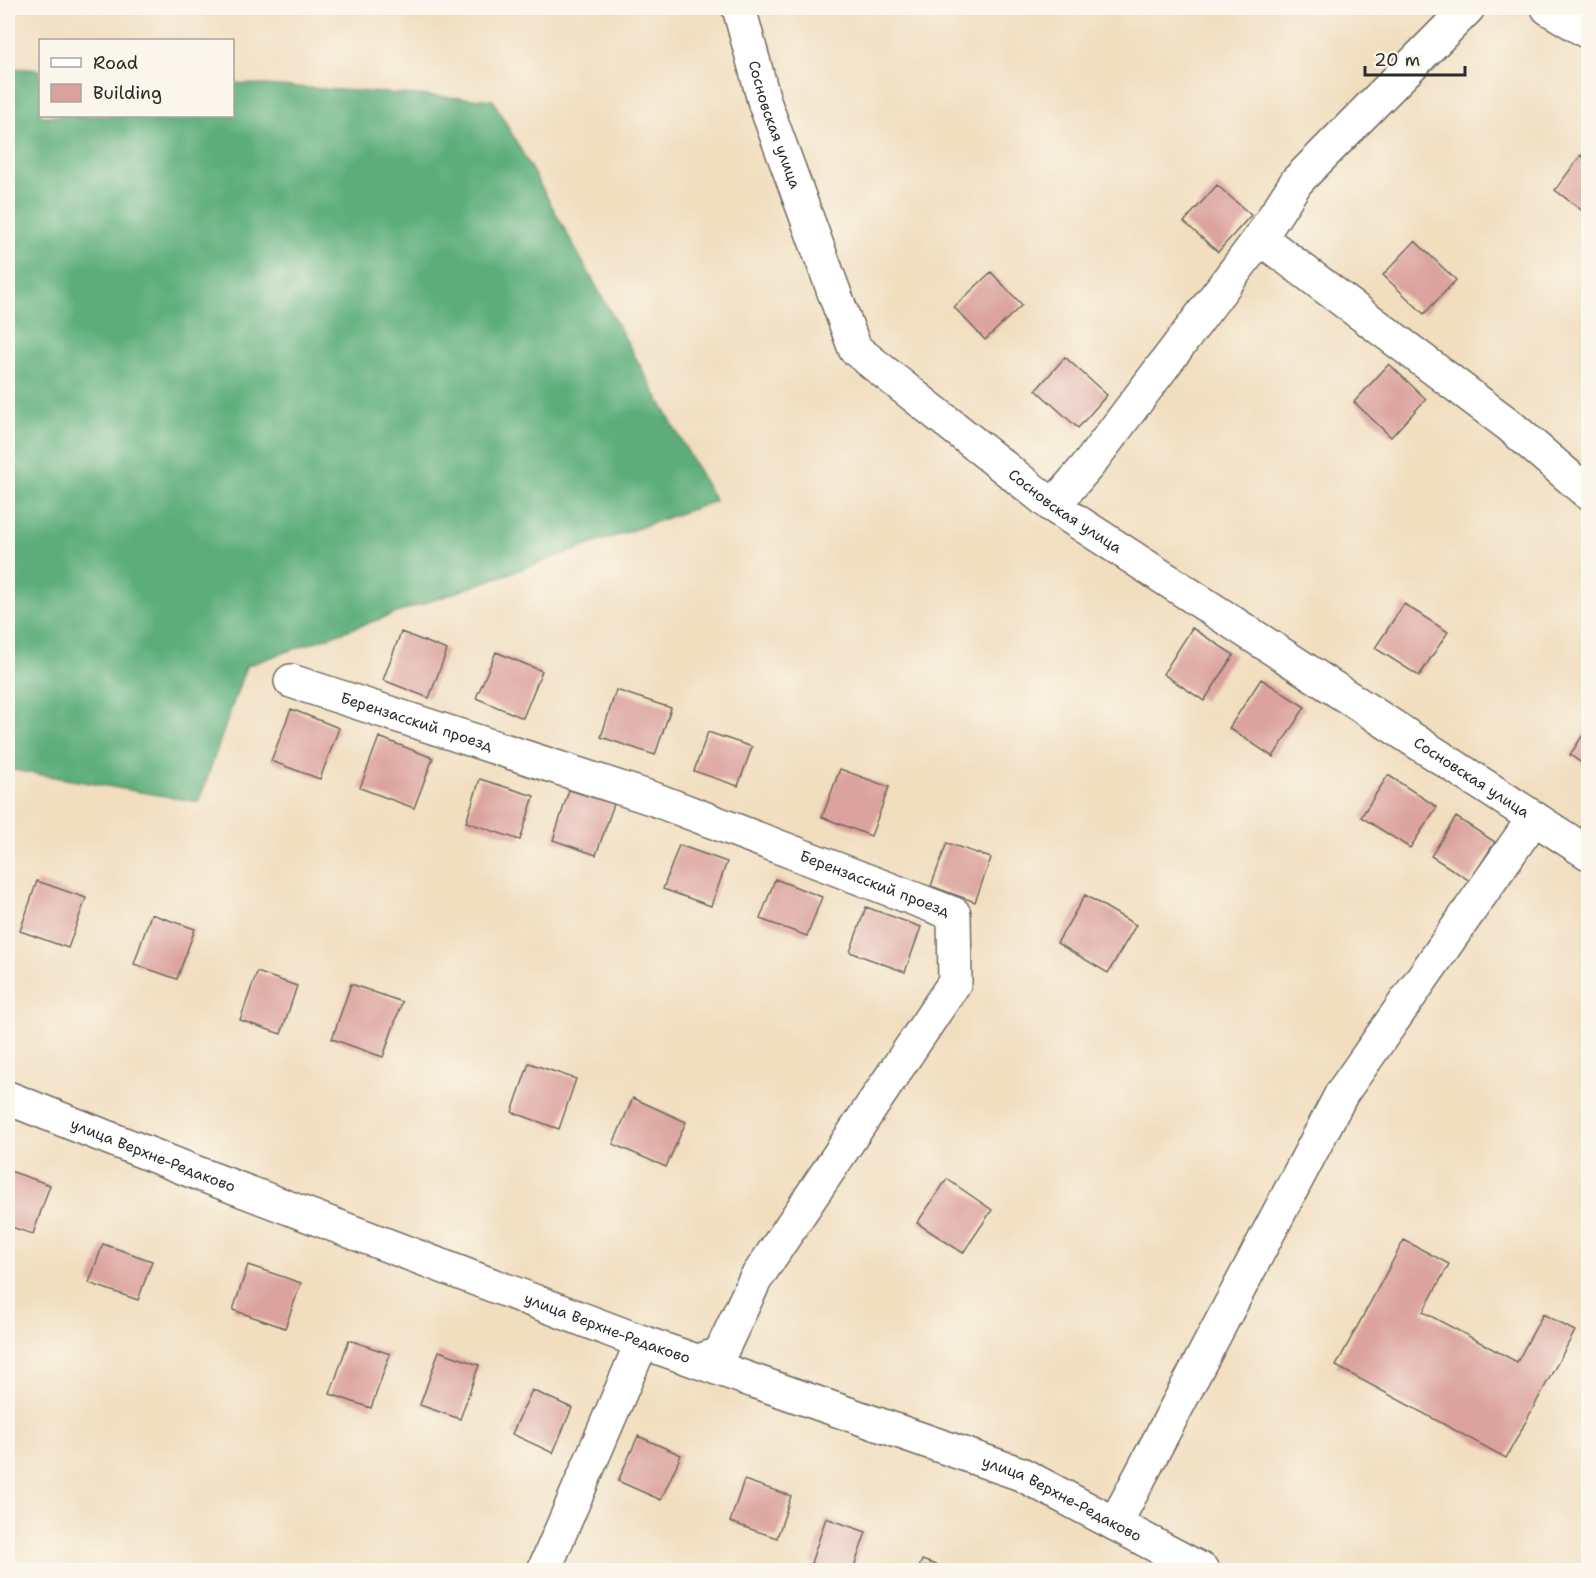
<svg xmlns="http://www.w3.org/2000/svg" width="1596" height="1578" viewBox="0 0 1596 1578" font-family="'Shantell Sans',sans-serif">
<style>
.forest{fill:#5bad7a;stroke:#436c52;stroke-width:1.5}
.building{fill:#dca39e}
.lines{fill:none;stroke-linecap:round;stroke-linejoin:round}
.minor-casing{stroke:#706a5f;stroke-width:36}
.minor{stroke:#fff;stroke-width:33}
.labels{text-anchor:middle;stroke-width:5;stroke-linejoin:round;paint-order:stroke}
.street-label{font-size:15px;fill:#2b2b2b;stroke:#fbf7ec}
</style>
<rect width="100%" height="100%" fill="#fbf7ec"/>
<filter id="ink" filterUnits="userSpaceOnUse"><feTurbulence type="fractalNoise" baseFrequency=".0167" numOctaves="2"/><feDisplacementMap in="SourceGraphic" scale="12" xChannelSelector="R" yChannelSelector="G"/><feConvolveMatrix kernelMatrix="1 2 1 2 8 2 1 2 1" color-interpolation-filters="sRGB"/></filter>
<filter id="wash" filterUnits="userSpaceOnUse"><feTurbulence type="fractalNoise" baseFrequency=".008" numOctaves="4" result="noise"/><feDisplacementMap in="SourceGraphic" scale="24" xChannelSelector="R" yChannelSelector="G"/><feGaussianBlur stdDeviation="1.35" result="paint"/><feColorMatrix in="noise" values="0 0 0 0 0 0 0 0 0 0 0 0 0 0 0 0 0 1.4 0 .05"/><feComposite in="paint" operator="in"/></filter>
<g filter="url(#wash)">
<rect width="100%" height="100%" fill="#f1debf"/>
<!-- forest -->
<path class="forest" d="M 8,68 L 40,70 L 40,116 L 232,116 L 233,83 L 493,100 L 715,501 L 246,666 L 199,802 L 8,769 Z"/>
<g id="blocks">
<!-- building -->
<path class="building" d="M 1581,155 L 1588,161 L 1588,215 L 1555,190 Z
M 1217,185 L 1251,215 L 1218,252 L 1184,222 Z
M 1415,241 L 1456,280 L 1424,314 L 1383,275 Z
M 991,272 L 1022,305 L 985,340 L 954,307 Z
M 1065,357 L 1107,395 L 1078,428 L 1036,390 Z
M 1389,364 L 1426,399 L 1391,437 L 1354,402 Z
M 1404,604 L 1448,632 L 1419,676 L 1375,648 Z
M 1192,628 L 1234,655 L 1204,701 L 1163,674 Z
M 401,632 L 447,650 L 429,698 L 383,680 Z
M 496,652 L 542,671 L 523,718 L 476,698 Z
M 1261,679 L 1305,707 L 1273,757 L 1229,728 Z
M 616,690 L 671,708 L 655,755 L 601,737 Z
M 291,709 L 339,728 L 320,779 L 271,761 Z
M 1588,727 L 1588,767 L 1570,755 Z
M 708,732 L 752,747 L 738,786 L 694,771 Z
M 379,737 L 433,758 L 414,808 L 360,788 Z
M 840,769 L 889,787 L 871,836 L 822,817 Z
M 1388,775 L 1437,807 L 1410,848 L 1361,817 Z
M 480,779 L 534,796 L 520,840 L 466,822 Z
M 569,790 L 614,804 L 596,855 L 553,840 Z
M 1456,817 L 1495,842 L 1470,881 L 1431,856 Z
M 947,843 L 991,858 L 975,902 L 931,886 Z
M 679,845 L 727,862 L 711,906 L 663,889 Z
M 775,879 L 822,897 L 807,936 L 760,919 Z
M 37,881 L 86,898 L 68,948 L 20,931 Z
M 1085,895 L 1136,925 L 1108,973 L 1057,943 Z
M 866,907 L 921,927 L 905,972 L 850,952 Z
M 151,914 L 195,929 L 177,979 L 134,964 Z
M 257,972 L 297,986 L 281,1034 L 240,1020 Z
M 351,984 L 402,1002 L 383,1057 L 332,1039 Z
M 529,1063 L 576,1079 L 559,1129 L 512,1112 Z
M 633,1098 L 686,1122 L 666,1167 L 613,1144 Z
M 10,1171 L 50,1185 L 33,1234 L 8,1226 L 8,1177 Z
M 947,1179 L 992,1210 L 963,1253 L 917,1223 Z
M 1404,1240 L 1449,1264 L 1423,1312 L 1517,1362 L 1543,1314 L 1575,1331 L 1506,1458 L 1336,1366 Z
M 103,1244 L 152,1261 L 138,1300 L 89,1283 Z
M 248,1265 L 301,1283 L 285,1328 L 233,1310 Z
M 349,1340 L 390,1354 L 371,1408 L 330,1394 Z
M 439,1351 L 479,1365 L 460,1419 L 420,1405 Z
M 532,1390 L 572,1408 L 553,1453 L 512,1434 Z
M 638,1436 L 681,1455 L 661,1500 L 618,1481 Z
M 744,1480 L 791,1496 L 777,1538 L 730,1522 Z
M 826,1518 L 866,1532 L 853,1570 L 833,1570 L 811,1563 Z
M 922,1560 L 951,1570 L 918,1570 Z"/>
</g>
</g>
<g filter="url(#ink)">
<use href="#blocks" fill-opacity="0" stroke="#706a5f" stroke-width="1.5"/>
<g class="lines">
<!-- minor casing -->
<g class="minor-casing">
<g id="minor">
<path id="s1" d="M 739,8 L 765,104 L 855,349 L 1053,506 L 1588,853"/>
<path d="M 1548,8 L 1588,32"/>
<path d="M 1260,238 L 1509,425 L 1588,493"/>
<path d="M 1053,506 L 1089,464 L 1260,238 L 1297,181 L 1468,8"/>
<path id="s2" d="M 291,681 L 654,799 L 954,914 L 955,982 L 755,1280 L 720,1354 L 698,1361"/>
<path id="s3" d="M 8,1098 L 197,1173 L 642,1342 L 1021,1474 L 1202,1570"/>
<path d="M 1115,1524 L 1342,1093 L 1534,818"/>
<path d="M 544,1570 L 642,1342"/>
</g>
</g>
<!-- minor -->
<use href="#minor" class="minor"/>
</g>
</g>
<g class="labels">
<!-- street labels -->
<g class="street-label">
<text dy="5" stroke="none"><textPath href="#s1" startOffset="122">Сосновская улица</textPath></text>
<text dy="5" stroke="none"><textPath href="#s1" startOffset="626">Сосновская улица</textPath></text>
<text dy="5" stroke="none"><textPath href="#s2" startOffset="132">Берензасский проезд</textPath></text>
<text dy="5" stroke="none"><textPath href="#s1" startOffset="1112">Сосновская улица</textPath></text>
<text dy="5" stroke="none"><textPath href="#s2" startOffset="618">Берензасский проезд</textPath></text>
<text dy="5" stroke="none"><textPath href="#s3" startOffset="156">улица Верхне-Редаково</textPath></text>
<text dy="5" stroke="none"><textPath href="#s3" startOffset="642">улица Верхне-Редаково</textPath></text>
<text dy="5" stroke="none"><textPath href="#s3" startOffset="1128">улица Верхне-Редаково</textPath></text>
</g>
</g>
<!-- margin -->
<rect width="1596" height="1578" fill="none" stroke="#fbf7ec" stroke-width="30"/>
<!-- legend -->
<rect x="39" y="39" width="195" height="78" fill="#fbf7ec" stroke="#a8a59f" stroke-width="1.5"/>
<rect x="51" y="58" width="30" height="9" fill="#ffffff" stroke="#a8a59f" stroke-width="1.5"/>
<text x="93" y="69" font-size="18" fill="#2b2b2b">Road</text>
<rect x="51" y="84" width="30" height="18" fill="#dca39e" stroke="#a8a59f" stroke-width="1.5"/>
<text x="93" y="99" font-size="18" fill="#2b2b2b">Building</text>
<!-- scale -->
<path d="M1365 66v9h100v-9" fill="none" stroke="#2b2b2b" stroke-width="3"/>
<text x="1374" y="66" font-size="18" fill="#2b2b2b" stroke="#fbf7ec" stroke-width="4.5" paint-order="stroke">20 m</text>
</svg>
